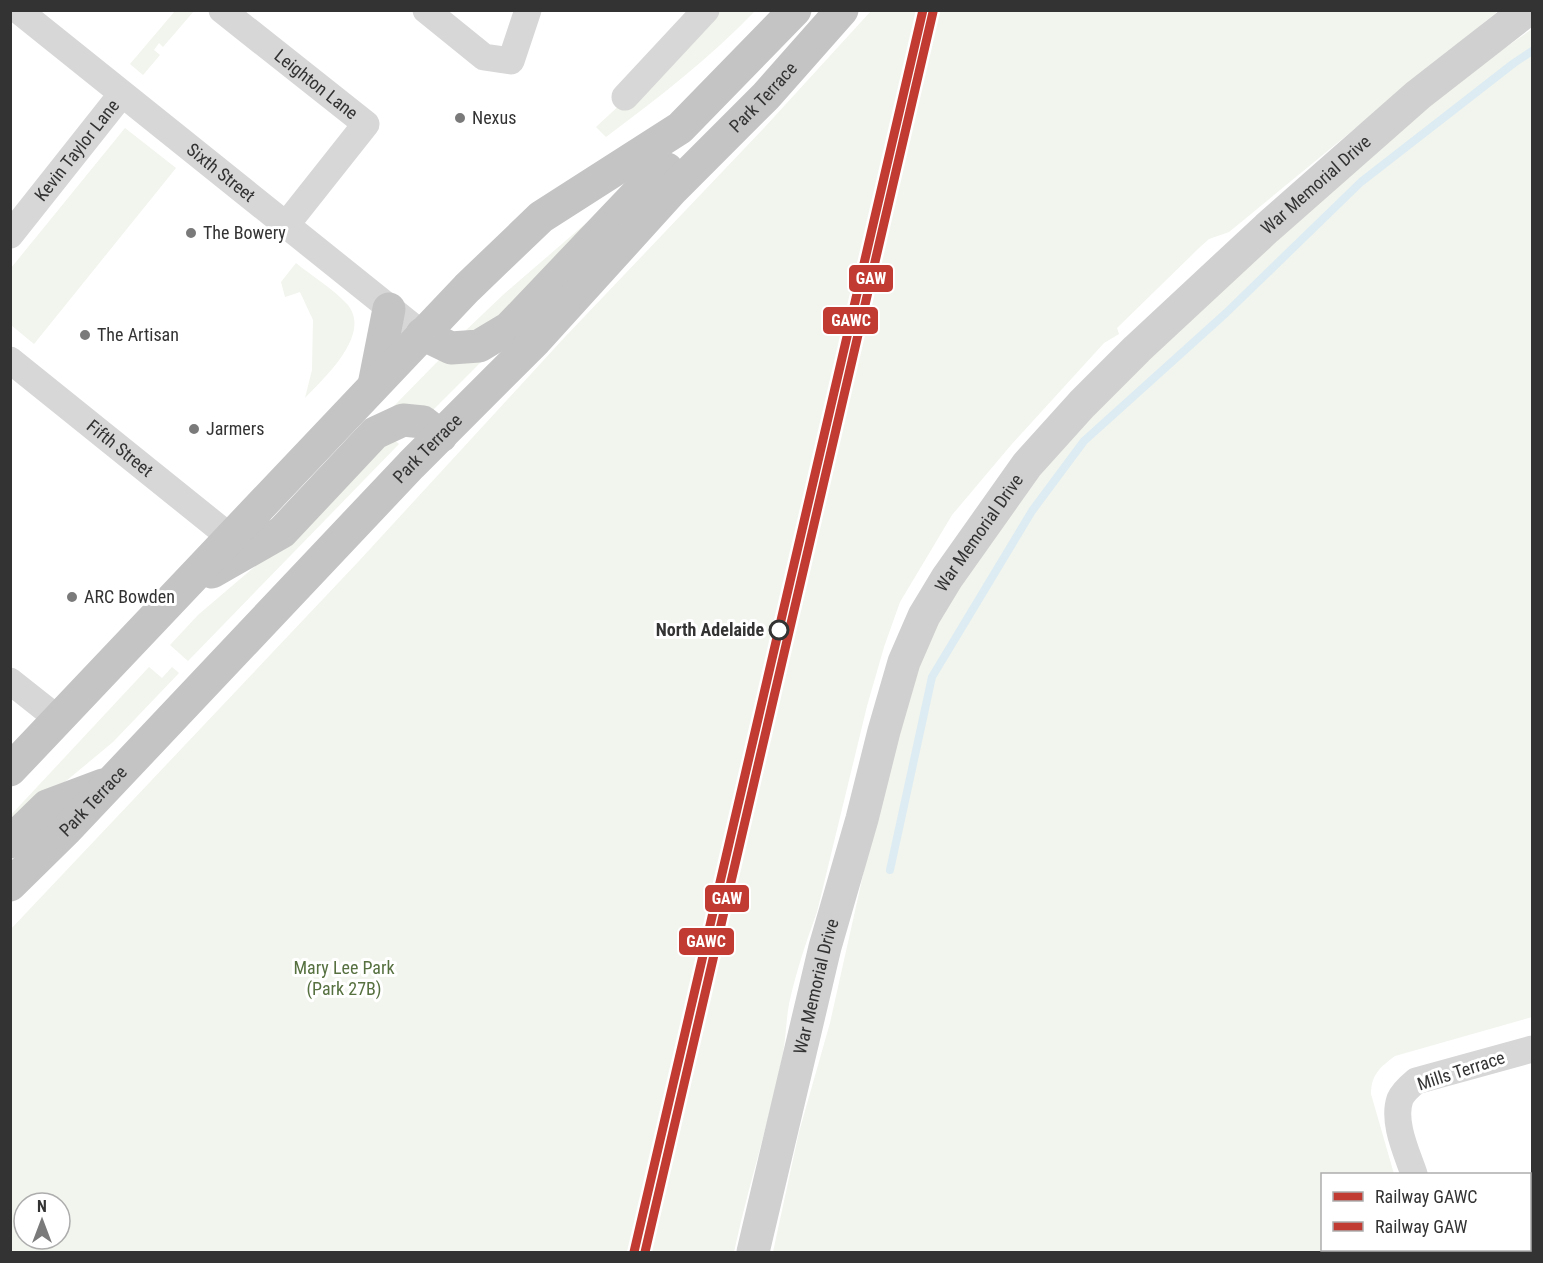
<svg xmlns="http://www.w3.org/2000/svg" width="1543" height="1263" viewBox="0 0 1543 1263" font-family="'Roboto Condensed',sans-serif">
<style>
.green{fill:#f1f5ed;fill-rule:evenodd}
.lines{fill:none;stroke-linecap:round;stroke-linejoin:round}
.stream{stroke:#ddebf3;stroke-width:8}
.street{stroke:#d7d7d7;stroke-width:27}
.secondary{stroke:#d0d0d0;stroke-width:33}
.highway{stroke:#c4c4c4;stroke-width:33}
.rail-1-casing{stroke:#fff;stroke-width:14}
.rail-2-casing{stroke:#fff;stroke-width:14}
.rail-1{stroke:#c23b33;stroke-width:9}
.rail-2{stroke:#c23b33;stroke-width:9}
.poi-dot{fill:#7a7a7a;stroke:#fff;stroke-width:2}
.stop-dot{fill:#fff;stroke:#333;stroke-width:3}
.labels{text-anchor:middle;stroke-width:6;stroke-linejoin:round;paint-order:stroke}
.street-label{font-size:18px;fill:#333;stroke:#fff}
.poi-label{font-size:18px;fill:#333;stroke:#fff;text-anchor:start}
.stop-label{font-size:18px;font-weight:bold;fill:#333;stroke:#fff;text-anchor:end}
.park-label{font-size:18px;fill:#56703f;stroke:#fff}
.line-badge{stroke:#fff;stroke-width:2}
.badge-label{font-size:16px;text-anchor:middle;font-weight:bold;fill:#fff}
</style>
<rect width="100%" height="100%" fill="#fff"/>
<!-- green -->
<path class="green" d="M 175,11 L 194,11 L 163,47 L 159,43 L 154,50 L 160,55 L 143,75 L 130,64 Z
M 721,11 L 755,11 C 710,58 658,98 606,137 L 596,127 Z
M 871,11 L 1498,11 L 1229,232 L 1209,239 L 1200,247 L 1117,328 L 1119,334 L 1104,343 L 1011,445 L 952,515 L 900,602 L 884,647 L 867,706 L 817,912 C 806,942 796,972 789,1004 C 786,1020 786,1037 783,1053 C 770,1120 748,1186 734,1252 L 11,1252 L 10,930 L 359,561 L 564,338 L 764,128 ZM 24,1203 L 60,1203 L 60,1239 L 24,1239 Z
M 1532,29 L 1532,1017 L 1395,1056 C 1380,1067 1371,1075 1371,1094 L 1394,1174 L 1322,1174 L 1322,1250 L 1416,1250 L 1417,1252 L 773,1252 L 799,1132 L 830,1023 L 878,808 L 916,672 L 936,622 L 1042,464 L 1138,364 L 1448,88 Z
M 125,128 L 176,168 L 34,344 L 11,325 L 11,268 Z
M 614,199 L 499,328 L 462,334 L 504,294 Z
M 296,263 C 312,276 333,289 347,304 C 373,334 324,378 305,398 L 312,370 L 313,320 L 300,292 L 285,297 L 281,282 Z
M 440,359 L 481,362 L 432,411 L 392,408 Z
M 392,438 L 399,444 L 188,661 L 170,645 L 198,615 L 293,534 Z
M 149,667 L 162,678 L 172,667 L 179,673 L 113,742 L 48,796 L 11,834 L 10,816 Z"/>
<g class="lines">
<!-- stream -->
<path class="stream" d="M 890,870 L 932,677 L 1032,511 L 1084,441 L 1226,313 L 1361,182 L 1514,63 L 1532,51"/>
<!-- street -->
<g class="street">
<path id="s1" d="M 18,10 L 422,334"/>
<path id="s2" d="M 222,10 L 366,124 L 286,225"/>
<path d="M 426,10 L 484,57 L 511,61 L 528,10"/>
<path d="M 625,97 L 706,10"/>
<path id="s3" d="M 10,235 L 121,95"/>
<path id="s4" d="M 10,360 L 230,537"/>
<path d="M 10,681 L 58,719"/>
<path d="M 1414,1174 C 1407,1153 1392,1122 1400,1099 C 1403,1092 1410,1086 1416,1081 L 1532,1049"/>
<path d="M 1437,1250 L 1438,1252"/>
</g>
<!-- secondary -->
<path class="secondary" id="s5" d="M 753,1252 L 825,947 L 862,819 L 884,731 L 904,662 L 924,616 L 947,578 L 1027,465 L 1082,404 L 1137,349 L 1267,228 L 1418,95 L 1527,10"/>
<!-- highway -->
<g class="highway">
<path d="M 422,334 L 451,348 L 479,346 L 509,328 L 653,177 L 667,169"/>
<path d="M 374,385 L 389,309"/>
<path d="M 212,572 L 282,532 L 375,433 L 403,420 L 423,422 L 441,436"/>
<path d="M 10,770 L 467,288 L 541,217 L 680,128 L 795,10"/>
<path d="M 10,842 L 47,806 L 103,785"/>
<path id="s6" d="M 10,885 L 67,829 L 411,465 L 536,340 L 673,189 L 766,96 L 842,10"/>
</g>
<!-- rail-1 casing -->
<g class="rail-1-casing">
<path id="rail-1" d="M 634,1252 L 923,10"/>
</g>
<!-- rail-2 casing -->
<g class="rail-2-casing">
<path id="rail-2" d="M 645,1252 L 933,12"/>
</g>
<!-- rail-1 -->
<use href="#rail-1" class="rail-1"/>
<!-- rail-2 -->
<use href="#rail-2" class="rail-2"/>
</g>
<!-- markers -->
<g class="poi-dot">
<circle cx="460" cy="118" r="6"/>
<circle cx="191" cy="233" r="6"/>
<circle cx="85" cy="335" r="6"/>
<circle cx="194" cy="429" r="6"/>
<circle cx="72" cy="597" r="6"/>
</g>
<circle class="stop-dot" cx="779" cy="630" r="9"/>
<g class="labels">
<!-- street labels -->
<g class="street-label">
<text dy="6" stroke="none"><textPath href="#s2" startOffset="120">Leighton Lane</textPath></text>
<text dy="6" stroke="none"><textPath href="#s6" startOffset="1090">Park Terrace</textPath></text>
<text dy="6" stroke="none"><textPath href="#s3" startOffset="108">Kevin Taylor Lane</textPath></text>
<text dy="6" stroke="none"><textPath href="#s1" startOffset="260">Sixth Street</textPath></text>
<text dy="6" stroke="none"><textPath href="#s5" startOffset="1245">War Memorial Drive</textPath></text>
<text dy="6" stroke="none"><textPath href="#s4" startOffset="141">Fifth Street</textPath></text>
<text dy="6" stroke="none"><textPath href="#s6" startOffset="604">Park Terrace</textPath></text>
<text dy="6" stroke="none"><textPath href="#s5" startOffset="759">War Memorial Drive</textPath></text>
<text dy="6" stroke="none"><textPath href="#s6" startOffset="118">Park Terrace</textPath></text>
<text dy="6" stroke="none"><textPath href="#s5" startOffset="273">War Memorial Drive</textPath></text>
<text transform="translate(1461 1071) rotate(-18)" y="6">Mills Terrace</text>
</g>
<!-- poi labels -->
<g class="poi-label">
<text x="472" y="124">Nexus</text>
<text x="203" y="239">The Bowery</text>
<text x="97" y="341">The Artisan</text>
<text x="206" y="435">Jarmers</text>
<text x="84" y="603">ARC Bowden</text>
</g>
<!-- stop labels -->
<g class="stop-label">
<text x="764" y="636">North Adelaide</text>
</g>
<!-- park labels -->
<g class="park-label">
<text x="344" y="974">Mary Lee Park<tspan x="344" dy="21">(Park 27B)</tspan></text>
</g>
</g>
<g class="line-badge">
<rect x="848" y="264" width="46" height="29" rx="6" fill="#c23b33"/>
<rect x="822" y="306" width="57" height="29" rx="6" fill="#c23b33"/>
<rect x="704" y="884" width="46" height="29" rx="6" fill="#c23b33"/>
<rect x="678" y="927" width="57" height="29" rx="6" fill="#c23b33"/>
</g>
<g class="badge-label">
<text x="871" y="284">GAW</text>
<text x="851" y="326">GAWC</text>
<text x="727" y="904">GAW</text>
<text x="706" y="947">GAWC</text>
</g>
<!-- border -->
<rect width="1543" height="1263" fill="none" stroke="#333333" stroke-width="24"/>
<!-- legend -->
<rect x="1321" y="1173" width="210" height="78" fill="#ffffff" stroke="#adadad" stroke-width="1.5"/>
<rect x="1333" y="1192" width="30" height="9" fill="#c23b33" stroke="#adadad" stroke-width="1.5"/>
<text x="1375" y="1203" font-size="18" fill="#333333">Railway GAWC</text>
<rect x="1333" y="1222" width="30" height="9" fill="#c23b33" stroke="#adadad" stroke-width="1.5"/>
<text x="1375" y="1233" font-size="18" fill="#333333">Railway GAW</text>
<!-- north arrow -->
<g transform="translate(42 1221)"><circle r="28" fill="#ffffff" stroke="#adadad" stroke-width="1.5"/>
<path d="M0-4.5L10 22L0 15L-10 22Z" fill="#7a7a7a"/>
<text y="-9" font-size="16" font-weight="bold" text-anchor="middle" fill="#333333">N</text>
</g>
</svg>
